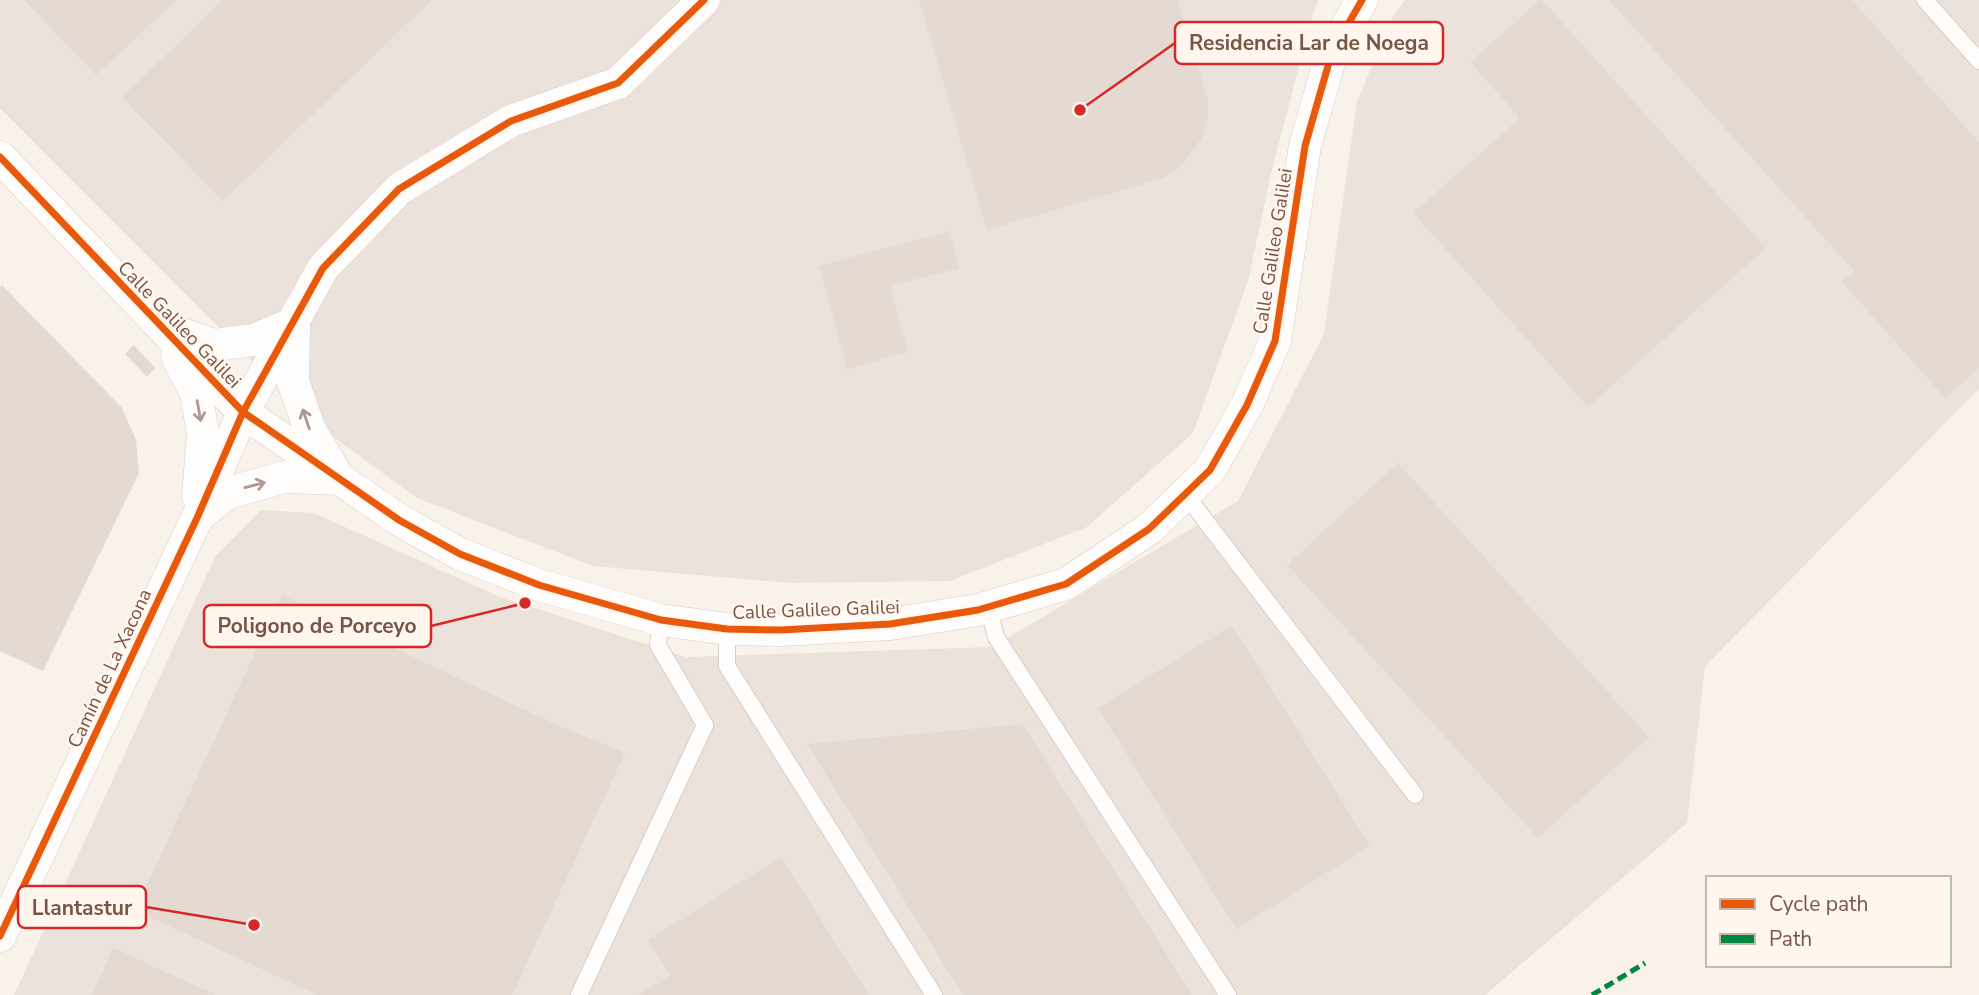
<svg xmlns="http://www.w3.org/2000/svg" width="1979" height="995" viewBox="0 0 1979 995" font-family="'Nunito Sans',sans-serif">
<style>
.industrial{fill:#ebe2db}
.building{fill:#e5dad2}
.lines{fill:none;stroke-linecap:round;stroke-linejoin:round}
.service-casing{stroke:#d7cdc8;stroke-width:18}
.minor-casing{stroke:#d7cdc8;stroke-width:33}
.service{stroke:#fefdfc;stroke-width:16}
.minor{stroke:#fefdfc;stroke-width:32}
.quiet{stroke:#00873e;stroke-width:5;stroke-dasharray:10 5;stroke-linecap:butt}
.cycleway-casing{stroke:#fff6ed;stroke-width:11}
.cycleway{stroke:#e8590c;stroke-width:7}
.oneway{stroke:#ae9890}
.labels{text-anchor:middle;stroke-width:5;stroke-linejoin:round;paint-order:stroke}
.street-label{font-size:19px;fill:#795548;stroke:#fff6ed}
.leader{fill:none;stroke:#d62828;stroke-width:2.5}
.callout-dot{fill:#d62828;stroke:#fff6ed;stroke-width:2.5}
.callout{fill:#fff6ed;stroke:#d62828;stroke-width:2.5}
.callout-label{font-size:21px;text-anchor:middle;font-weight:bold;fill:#795548}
</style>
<rect width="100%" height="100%" fill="#f8f2eb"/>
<!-- industrial -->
<path class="industrial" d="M 0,0 L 1318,0 L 1311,21 L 1271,173 L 1249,278 L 1193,433 L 1087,527 L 950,581 L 790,583 L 593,566 L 417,498 L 313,422 L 0,108 Z
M 1405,0 L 1979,0 L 1979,389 L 1705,666 L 1687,823 L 1485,995 L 14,995 L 215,557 L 261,510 L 314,513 L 500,597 L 686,657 L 992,647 L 1238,501 L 1324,334 L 1357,102 L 1394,14 Z"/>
<!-- building -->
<path class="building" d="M 24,0 L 177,0 L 96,75 Z
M 223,0 L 432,0 L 223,201 L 122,97 Z
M 919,0 L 1178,0 L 1208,101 L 1208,119 L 1201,139 L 1182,165 L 1164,178 L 987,230 Z
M 1540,0 L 1542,0 L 1766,248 L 1588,407 L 1413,213 L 1520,118 L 1470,62 Z
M 1609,0 L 1852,0 L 1979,142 L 1979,368 L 1945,398 L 1842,282 L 1854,271 Z
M 949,231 L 959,268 L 890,286 L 908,352 L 847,369 L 819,266 Z
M 2,285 L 122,408 L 136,440 L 139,473 L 43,671 L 0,651 L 0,287 Z
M 134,345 L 155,368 L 147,377 L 125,354 Z
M 1398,463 L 1649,737 L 1538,838 L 1287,565 Z
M 282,595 L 555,724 L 625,753 L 512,995 L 317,995 L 135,910 Z
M 1232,625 L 1370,846 L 1236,929 L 1098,708 Z
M 1023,724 L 1192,995 L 963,995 L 807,744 Z
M 781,857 L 869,995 L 639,995 L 670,975 L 648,940 Z
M 113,948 L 216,995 L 92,995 Z"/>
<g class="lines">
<!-- service casing -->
<g class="service-casing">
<path id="service" d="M 1925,0 L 1979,61
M 1185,494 L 1415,795
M 988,607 L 996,637 L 1228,995
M 727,629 L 727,666 L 934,995
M 579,995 L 705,725 L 658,645 L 661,620"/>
</g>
<!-- minor casing -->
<g class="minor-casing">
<path id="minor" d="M 0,157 L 243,412 L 399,520 L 460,554 L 539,585 L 661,620 L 727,629 L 781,630 L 890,624 L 978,610 L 1066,584 L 1149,529 L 1210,470 L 1247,405 L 1275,341 L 1305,146 L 1332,52 L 1362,0
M 294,325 L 293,382 L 310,430 L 334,470
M 165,328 L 214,345 L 254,340 L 294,323
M 177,357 L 196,393 L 203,434 L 198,496
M 200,515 L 228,493 L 284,477 L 339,479
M 0,936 L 197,518 L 243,412 L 323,268 L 399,189 L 511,121 L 618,83 L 704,0"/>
</g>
<!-- service -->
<use href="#service" class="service"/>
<!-- minor -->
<use href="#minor" class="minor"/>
<!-- quiet -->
<path class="quiet" d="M 1592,995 L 1645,963"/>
<!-- cycleway casing -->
<g class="cycleway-casing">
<path id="cycleway" d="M 0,157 L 243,412 L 399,520 L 460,554 L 539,585 L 661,620 L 727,629 L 781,630 L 890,624 L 978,610 L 1066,584 L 1149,529 L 1210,470 L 1247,405 L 1275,341 L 1305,146 L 1332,52 L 1362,0
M 0,936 L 197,518 L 243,412 L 323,268 L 399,189 L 511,121 L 618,83 L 704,0"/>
</g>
<!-- cycleway -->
<use href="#cycleway" class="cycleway"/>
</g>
<!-- one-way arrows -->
<defs><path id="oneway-shaft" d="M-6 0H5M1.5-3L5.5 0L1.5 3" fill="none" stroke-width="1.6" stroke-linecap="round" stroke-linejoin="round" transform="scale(1.75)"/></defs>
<g class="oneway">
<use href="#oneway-shaft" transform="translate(199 411) rotate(80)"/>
<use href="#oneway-shaft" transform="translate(306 419) rotate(-109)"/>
<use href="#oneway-shaft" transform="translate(255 485) rotate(-15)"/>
</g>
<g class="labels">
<!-- street labels -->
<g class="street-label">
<text transform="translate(1272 251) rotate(-81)" y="7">Calle Galileo Galilei</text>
<text transform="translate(180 324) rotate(46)" y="7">Calle Galileo Galilei</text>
<text transform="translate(816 609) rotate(-2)" y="7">Calle Galileo Galilei</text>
<text transform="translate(109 668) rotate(-65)" y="7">Camín de La Xacona</text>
</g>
</g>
<!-- callouts -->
<path class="leader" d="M1080 110L1175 43M525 603L431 626M254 925L146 907"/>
<g class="callout-dot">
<circle cx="1080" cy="110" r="7"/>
<circle cx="525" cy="603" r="7"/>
<circle cx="254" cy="925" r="7"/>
</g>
<g class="callout">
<rect x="1175" y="22" width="268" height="42" rx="7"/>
<rect x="204" y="605" width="227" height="42" rx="7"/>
<rect x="18" y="886" width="128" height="42" rx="7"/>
</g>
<g class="callout-label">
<text x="1309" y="50">Residencia Lar de Noega</text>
<text x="317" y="633">Poligono de Porceyo</text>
<text x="82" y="915">Llantastur</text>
</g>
<!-- legend -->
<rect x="1706" y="876" width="245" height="91" fill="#fff6ed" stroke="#c9b6ab" stroke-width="2"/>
<rect x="1720" y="899" width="35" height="10" fill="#e8590c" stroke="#c9b6ab" stroke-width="2"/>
<text x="1769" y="911" font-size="21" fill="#795548">Cycle path</text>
<rect x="1720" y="934" width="35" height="10" fill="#00873e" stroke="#c9b6ab" stroke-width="2"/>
<text x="1769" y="946" font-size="21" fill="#795548">Path</text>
</svg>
